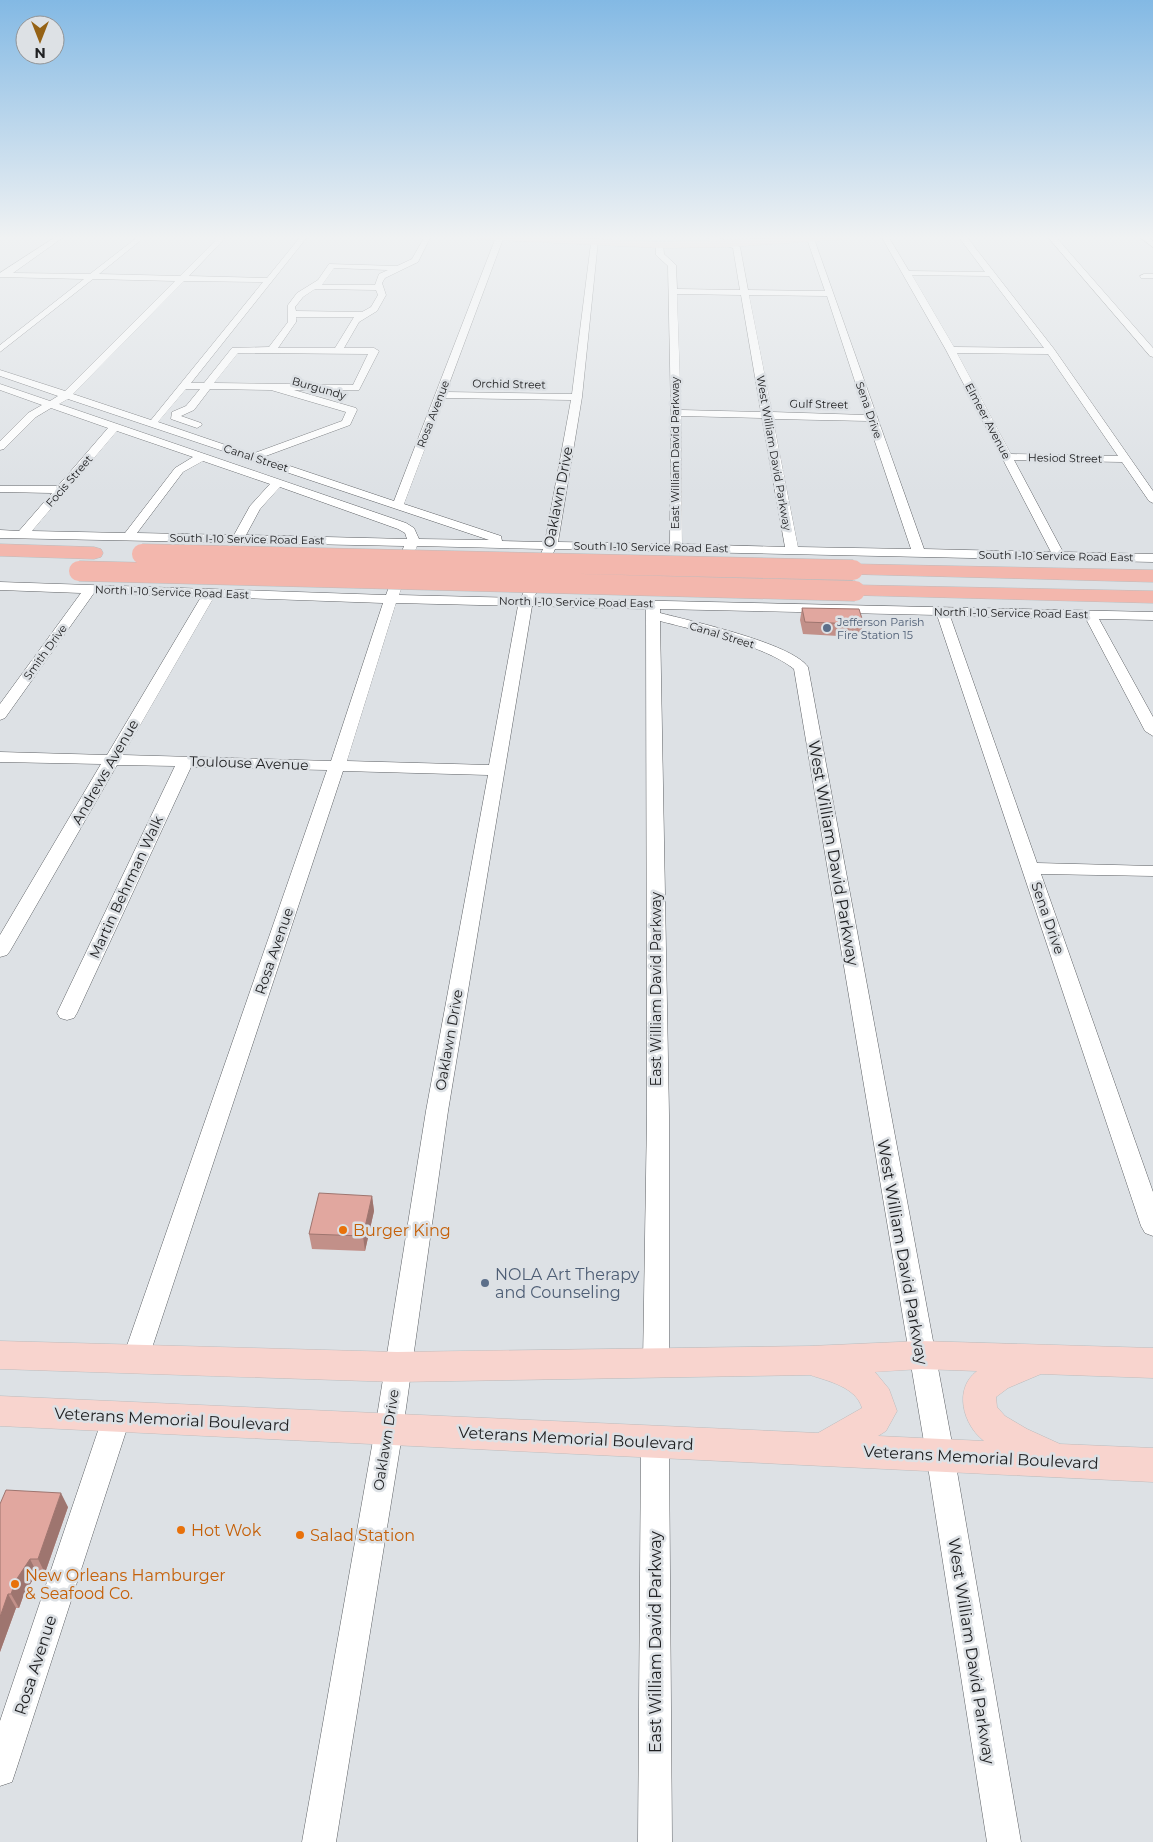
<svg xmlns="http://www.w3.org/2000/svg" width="1153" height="1842" viewBox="0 0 1153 1842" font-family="Montserrat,sans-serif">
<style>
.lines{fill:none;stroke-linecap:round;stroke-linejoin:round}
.minor-casing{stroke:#5e6165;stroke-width:1}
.major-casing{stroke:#bcbcbd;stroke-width:1}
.highway-casing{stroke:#bcbcbd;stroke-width:1}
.minor{fill:#fff;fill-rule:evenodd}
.major{fill:#f8d4ce;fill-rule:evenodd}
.highway{fill:#f3b7ad;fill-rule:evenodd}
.highway-bridge-casing{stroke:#bcbcbd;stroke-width:21;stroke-linecap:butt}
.highway-bridge{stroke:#f3b7ad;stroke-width:20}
.wall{fill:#c29089}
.shaded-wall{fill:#9e756f}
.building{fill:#e1a79f;stroke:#9e756f}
.service-dot{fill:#5c6f8a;stroke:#dde1e5;stroke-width:2}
.food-dot{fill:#e8710a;stroke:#dde1e5;stroke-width:2}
.labels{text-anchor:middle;stroke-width:5;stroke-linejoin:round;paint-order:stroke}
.far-street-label{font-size:11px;fill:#202123;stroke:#dde1e5}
.far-service-label{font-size:11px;fill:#4e5e75;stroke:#dde1e5;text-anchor:start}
.street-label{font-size:14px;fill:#202123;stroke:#dde1e5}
.near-street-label{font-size:16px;fill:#202123;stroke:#dde1e5}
.near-food-label{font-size:16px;fill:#c56008;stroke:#dde1e5;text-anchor:start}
.near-service-label{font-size:16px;fill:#4e5e75;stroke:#dde1e5;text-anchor:start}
</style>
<rect width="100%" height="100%" fill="#dde1e5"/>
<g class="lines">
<!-- minor casing -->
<g class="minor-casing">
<path id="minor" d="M 57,236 L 65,236 L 13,273 L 90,274 L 139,236 L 146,236 L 99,274 L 180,276 L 220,236 L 227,236 L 189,276 L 267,278 L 301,236 L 308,236 L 191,383 L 204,383 L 232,348 L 269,347 L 288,322 L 288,305 L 297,293 L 318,280 L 329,264 L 397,266 L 412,259 L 425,236 L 431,236 L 418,262 L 385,278 L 382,283 L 386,295 L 377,311 L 359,322 L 344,348 L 374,348 L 379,351 L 359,390 L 294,390 L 356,408 L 357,410 L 350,425 L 263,457 L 394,501 L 496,237 L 503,239 L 446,392 L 572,394 L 591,243 L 598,241 L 582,397 L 558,542 L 670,544 L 671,413 L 668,266 L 656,255 L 656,245 L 663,243 L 664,254 L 676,265 L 677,289 L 740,290 L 733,248 L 710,241 L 708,236 L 715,236 L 740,247 L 748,290 L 825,291 L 806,236 L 813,236 L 924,549 L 1051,552 L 946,350 L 881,236 L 888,236 L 909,271 L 985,272 L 958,236 L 966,236 L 1054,349 L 1153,491 L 1153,503 L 1149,501 L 1122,462 L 1014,460 L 1063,552 L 1153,554 L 1153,562 L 555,549 L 534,598 L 1153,612 L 1153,620 L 1099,619 L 1153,717 L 1153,736 L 1145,731 L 1086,619 L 950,616 L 1037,863 L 1153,866 L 1153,876 L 1041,874 L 1153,1192 L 1153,1236 L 1145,1233 L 1141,1226 L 937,615 L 660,609 L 660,613 C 691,621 791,643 808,667 L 954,1454 L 1021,1842 L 987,1842 L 926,1454 L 794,669 C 764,645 698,631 660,621 L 669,1115 L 669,1363 L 665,1371 L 656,1374 L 647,1371 L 643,1363 L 647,1115 L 646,609 L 532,606 L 448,1111 L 403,1429 L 336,1842 L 302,1842 L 375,1429 L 426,1111 L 488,775 L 343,771 L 148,1360 L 144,1368 L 135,1371 L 126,1368 L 122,1360 L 327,770 L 191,767 L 77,1013 L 74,1018 L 67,1020 L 60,1018 L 57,1013 L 175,766 L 117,765 L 10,951 L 7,955 L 0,957 L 0,935 L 101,764 L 0,762 L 0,752 L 107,755 L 201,597 L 94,593 L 5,718 L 0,720 L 0,704 L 81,593 L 0,590 L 0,582 L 386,595 L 404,546 L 0,538 L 0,530 L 19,531 L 52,493 L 0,492 L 0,486 L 58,486 L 108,428 L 51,408 L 36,417 L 4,449 L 0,450 L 0,441 L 28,413 L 42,405 L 0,390 L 0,384 L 50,401 L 58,396 L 0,376 L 0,370 L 65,391 L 175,281 L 93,279 L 0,352 L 0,345 L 84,279 L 0,277 L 0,273 ZM 334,268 L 388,270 L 379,274 L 375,285 L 322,285 ZM 912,275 L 989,276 L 1044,348 L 954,347 ZM 184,281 L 263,282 L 151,420 L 73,394 ZM 315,289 L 376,290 L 378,295 L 371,307 L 362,312 L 296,311 L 295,307 L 303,297 ZM 677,294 L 741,295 L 761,412 L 681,410 ZM 749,295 L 827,296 L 866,415 L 772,412 ZM 296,317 L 354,317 L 335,348 L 278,348 L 296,322 ZM 238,353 L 368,354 L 353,385 L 214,383 ZM 957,353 L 1048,354 L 1118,456 L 1011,454 ZM 186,389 L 200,389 L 186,406 L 172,412 L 171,419 L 197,428 L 202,425 L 201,423 L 181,416 L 194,410 L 210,389 L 271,390 L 346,412 L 342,421 L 252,454 L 158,422 ZM 444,398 L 571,400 L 545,542 L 502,541 L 501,536 L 404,504 ZM 68,399 L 489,540 L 419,539 L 414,528 L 406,523 L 59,404 ZM 681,416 L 762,418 L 785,547 L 682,544 ZM 773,419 L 868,421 L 911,549 L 798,547 ZM 117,431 L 193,457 L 175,468 L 125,533 L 32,531 ZM 203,461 L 270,484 L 250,506 L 234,535 L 137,533 L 183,472 ZM 280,487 L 398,529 L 405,533 L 407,539 L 246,535 L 260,509 ZM 417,546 L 543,549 L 521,598 L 399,595 ZM 214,597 L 383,603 L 331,761 L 123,755 ZM 396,603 L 518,606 L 489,765 L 347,761 Z
M 1047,236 L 1055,236 L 1153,348 L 1153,357 L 1150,356 Z
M 1138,236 L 1146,236 L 1153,241 L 1153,247 Z
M 1144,274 L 1153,274 L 1153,278 L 1141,278 L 1140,276 Z
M 117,1404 L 127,1407 L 131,1416 L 16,1770 L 12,1782 L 0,1786 L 0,1721 L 103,1416 L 107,1407 Z
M 655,1429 L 665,1433 L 669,1442 L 672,1842 L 638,1842 L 641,1442 L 645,1433 Z"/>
</g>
<!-- major casing -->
<g class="major-casing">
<path id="major" d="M 472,236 L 529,236 L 660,242 L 851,236 L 846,239 L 727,247 L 660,248 L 477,239 Z
M 0,1341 L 397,1352 L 810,1346 L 921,1341 L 1153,1348 L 1153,1378 L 1041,1374 L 1008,1388 L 996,1397 L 997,1407 L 1005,1416 L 1027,1429 L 1060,1444 L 1153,1448 L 1153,1482 L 0,1426 L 0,1396 L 818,1433 L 862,1408 C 856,1387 828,1381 810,1375 L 397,1382 L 0,1369 ZM 921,1369 L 977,1371 C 953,1389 963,1425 984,1441 L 878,1436 L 886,1431 L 897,1411 L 889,1389 L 875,1372 Z"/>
</g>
<!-- highway casing -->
<g class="highway-casing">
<path id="highway" d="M 0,544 L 94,547 L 101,549 L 103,553 L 101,557 L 94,559 L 0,556 Z
M 853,564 L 1153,570 L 1153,582 L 846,574 L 844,570 L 846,566 Z
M 855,585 L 1153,591 L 1153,603 L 848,595 L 845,591 L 848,587 Z"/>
</g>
<!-- minor -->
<use href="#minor" class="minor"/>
<!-- major -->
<use href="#major" class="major"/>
<!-- highway -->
<use href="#highway" class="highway"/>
<!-- highway-bridge casing -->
<g class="highway-bridge-casing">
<path id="highway-bridge" d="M 142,554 L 853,570
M 79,571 L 855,591"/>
</g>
<!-- highway-bridge -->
<use href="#highway-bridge" class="highway-bridge"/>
</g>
<!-- wall -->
<path class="wall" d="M 802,608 L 863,622 L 861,634 L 857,634 L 856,637 L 803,634 L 800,620 Z
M 372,1196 L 374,1211 L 365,1251 L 312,1249 L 309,1234 Z
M 0,1504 L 68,1507 L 45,1573 L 37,1573 L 24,1594 L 19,1608 L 16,1608 L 0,1652 Z"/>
<!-- shaded-wall -->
<path class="shaded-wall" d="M 372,1196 L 374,1211 L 365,1251 L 363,1236 Z
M 61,1493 L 68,1507 L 45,1573 L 38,1559 Z
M 30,1559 L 37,1573 L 24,1594 L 19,1608 L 11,1594 L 16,1580 Z
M 8,1594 L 16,1608 L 0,1652 L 0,1617 Z"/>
<!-- building -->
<path class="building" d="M 802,608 L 859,609 L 863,622 L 857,621 L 858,624 L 805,622 Z
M 319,1193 L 372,1196 L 363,1236 L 309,1234 Z
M 6,1490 L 61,1493 L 38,1559 L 30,1559 L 16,1580 L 11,1594 L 8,1594 L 0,1617 L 0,1504 Z"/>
<!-- sky -->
<linearGradient id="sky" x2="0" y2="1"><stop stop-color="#83b9e4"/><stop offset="0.48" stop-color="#f0f2f3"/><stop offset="1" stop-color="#f0f2f3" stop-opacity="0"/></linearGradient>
<rect width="1153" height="494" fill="url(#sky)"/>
<!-- markers -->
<g class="service-dot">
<circle cx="827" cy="628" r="5"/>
<circle cx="485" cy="1283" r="5"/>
</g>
<g class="food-dot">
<circle cx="343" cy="1230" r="5"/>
<circle cx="181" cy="1530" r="5"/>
<circle cx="300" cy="1535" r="5"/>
<circle cx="15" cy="1584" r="5"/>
</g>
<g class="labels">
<!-- far-street labels -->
<g class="far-street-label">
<text transform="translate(509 384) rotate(1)" y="4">Orchid Street</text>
<text transform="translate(319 388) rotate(16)" y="4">Burgundy</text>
<text transform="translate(819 404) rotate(1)" y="4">Gulf Street</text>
<text transform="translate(869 410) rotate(71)" y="4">Sena Drive</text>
<text transform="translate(433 414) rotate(-69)" y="4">Rosa Avenue</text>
<text transform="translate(988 421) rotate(62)" y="4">Elmeer Avenue</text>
<text transform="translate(675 453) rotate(-90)" y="4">East William David Parkway</text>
<text transform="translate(774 453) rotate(80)" y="4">West William David Parkway</text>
<text transform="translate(256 458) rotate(18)" y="4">Canal Street</text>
<text transform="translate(1065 458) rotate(1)" y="4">Hesiod Street</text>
<text transform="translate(69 481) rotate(-49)" y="4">Focis Street</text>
<text transform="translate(247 539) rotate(1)" y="4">South I-10 Service Road East</text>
<text transform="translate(651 547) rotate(1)" y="4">South I-10 Service Road East</text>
<text transform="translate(1056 556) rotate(1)" y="4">South I-10 Service Road East</text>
<text transform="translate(172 592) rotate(2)" y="4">North I-10 Service Road East</text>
<text transform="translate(576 602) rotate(1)" y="4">North I-10 Service Road East</text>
<text transform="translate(1011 613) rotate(1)" y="4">North I-10 Service Road East</text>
<text transform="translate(722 635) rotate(17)" y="4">Canal Street</text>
<text transform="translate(45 652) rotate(-54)" y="4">Smith Drive</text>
</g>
<!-- far-service labels -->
<g class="far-service-label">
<text x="837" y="626">Jefferson Parish<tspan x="837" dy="13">Fire Station 15</tspan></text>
</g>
<!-- street labels -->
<g class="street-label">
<text transform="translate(558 497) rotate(-79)" y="5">Oaklawn Drive</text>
<text transform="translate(249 763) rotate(2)" y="5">Toulouse Avenue</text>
<text transform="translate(105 772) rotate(-60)" y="5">Andrews Avenue</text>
<text transform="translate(126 887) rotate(-65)" y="5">Martin Behrman Walk</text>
<text transform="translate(1048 918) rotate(71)" y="5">Sena Drive</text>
<text transform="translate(274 951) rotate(-71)" y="5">Rosa Avenue</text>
<text transform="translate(656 989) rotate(-90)" y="5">East William David Parkway</text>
<text transform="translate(449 1040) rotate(-80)" y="5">Oaklawn Drive</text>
<text transform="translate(386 1440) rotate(-81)" y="5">Oaklawn Drive</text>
</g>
<!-- near-street labels -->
<g class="near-street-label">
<text transform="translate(834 853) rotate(80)" y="6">West William David Parkway</text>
<text transform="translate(903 1252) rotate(80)" y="6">West William David Parkway</text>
<text transform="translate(172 1419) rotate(3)" y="6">Veterans Memorial Boulevard</text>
<text transform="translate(576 1438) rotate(3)" y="6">Veterans Memorial Boulevard</text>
<text transform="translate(981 1457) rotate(3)" y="6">Veterans Memorial Boulevard</text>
<text transform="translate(655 1642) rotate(-90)" y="6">East William David Parkway</text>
<text transform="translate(972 1651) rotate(81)" y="6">West William David Parkway</text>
<text transform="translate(35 1665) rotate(-72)" y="6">Rosa Avenue</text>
</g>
<!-- near-food labels -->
<g class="near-food-label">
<text x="353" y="1236">Burger King</text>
<text x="191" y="1536">Hot Wok</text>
<text x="310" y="1541">Salad Station</text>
<text x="25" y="1581">New Orleans Hamburger<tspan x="25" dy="18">&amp; Seafood Co.</tspan></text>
</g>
<!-- near-service labels -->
<g class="near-service-label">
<text x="495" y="1280">NOLA Art Therapy<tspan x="495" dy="18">and Counseling</tspan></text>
</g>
</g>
<!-- north arrow -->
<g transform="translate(40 40) rotate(180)"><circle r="24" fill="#dde1e5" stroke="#919497"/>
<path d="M0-4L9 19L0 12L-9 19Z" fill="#956215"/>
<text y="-8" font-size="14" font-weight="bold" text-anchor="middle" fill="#202123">N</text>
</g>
</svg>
